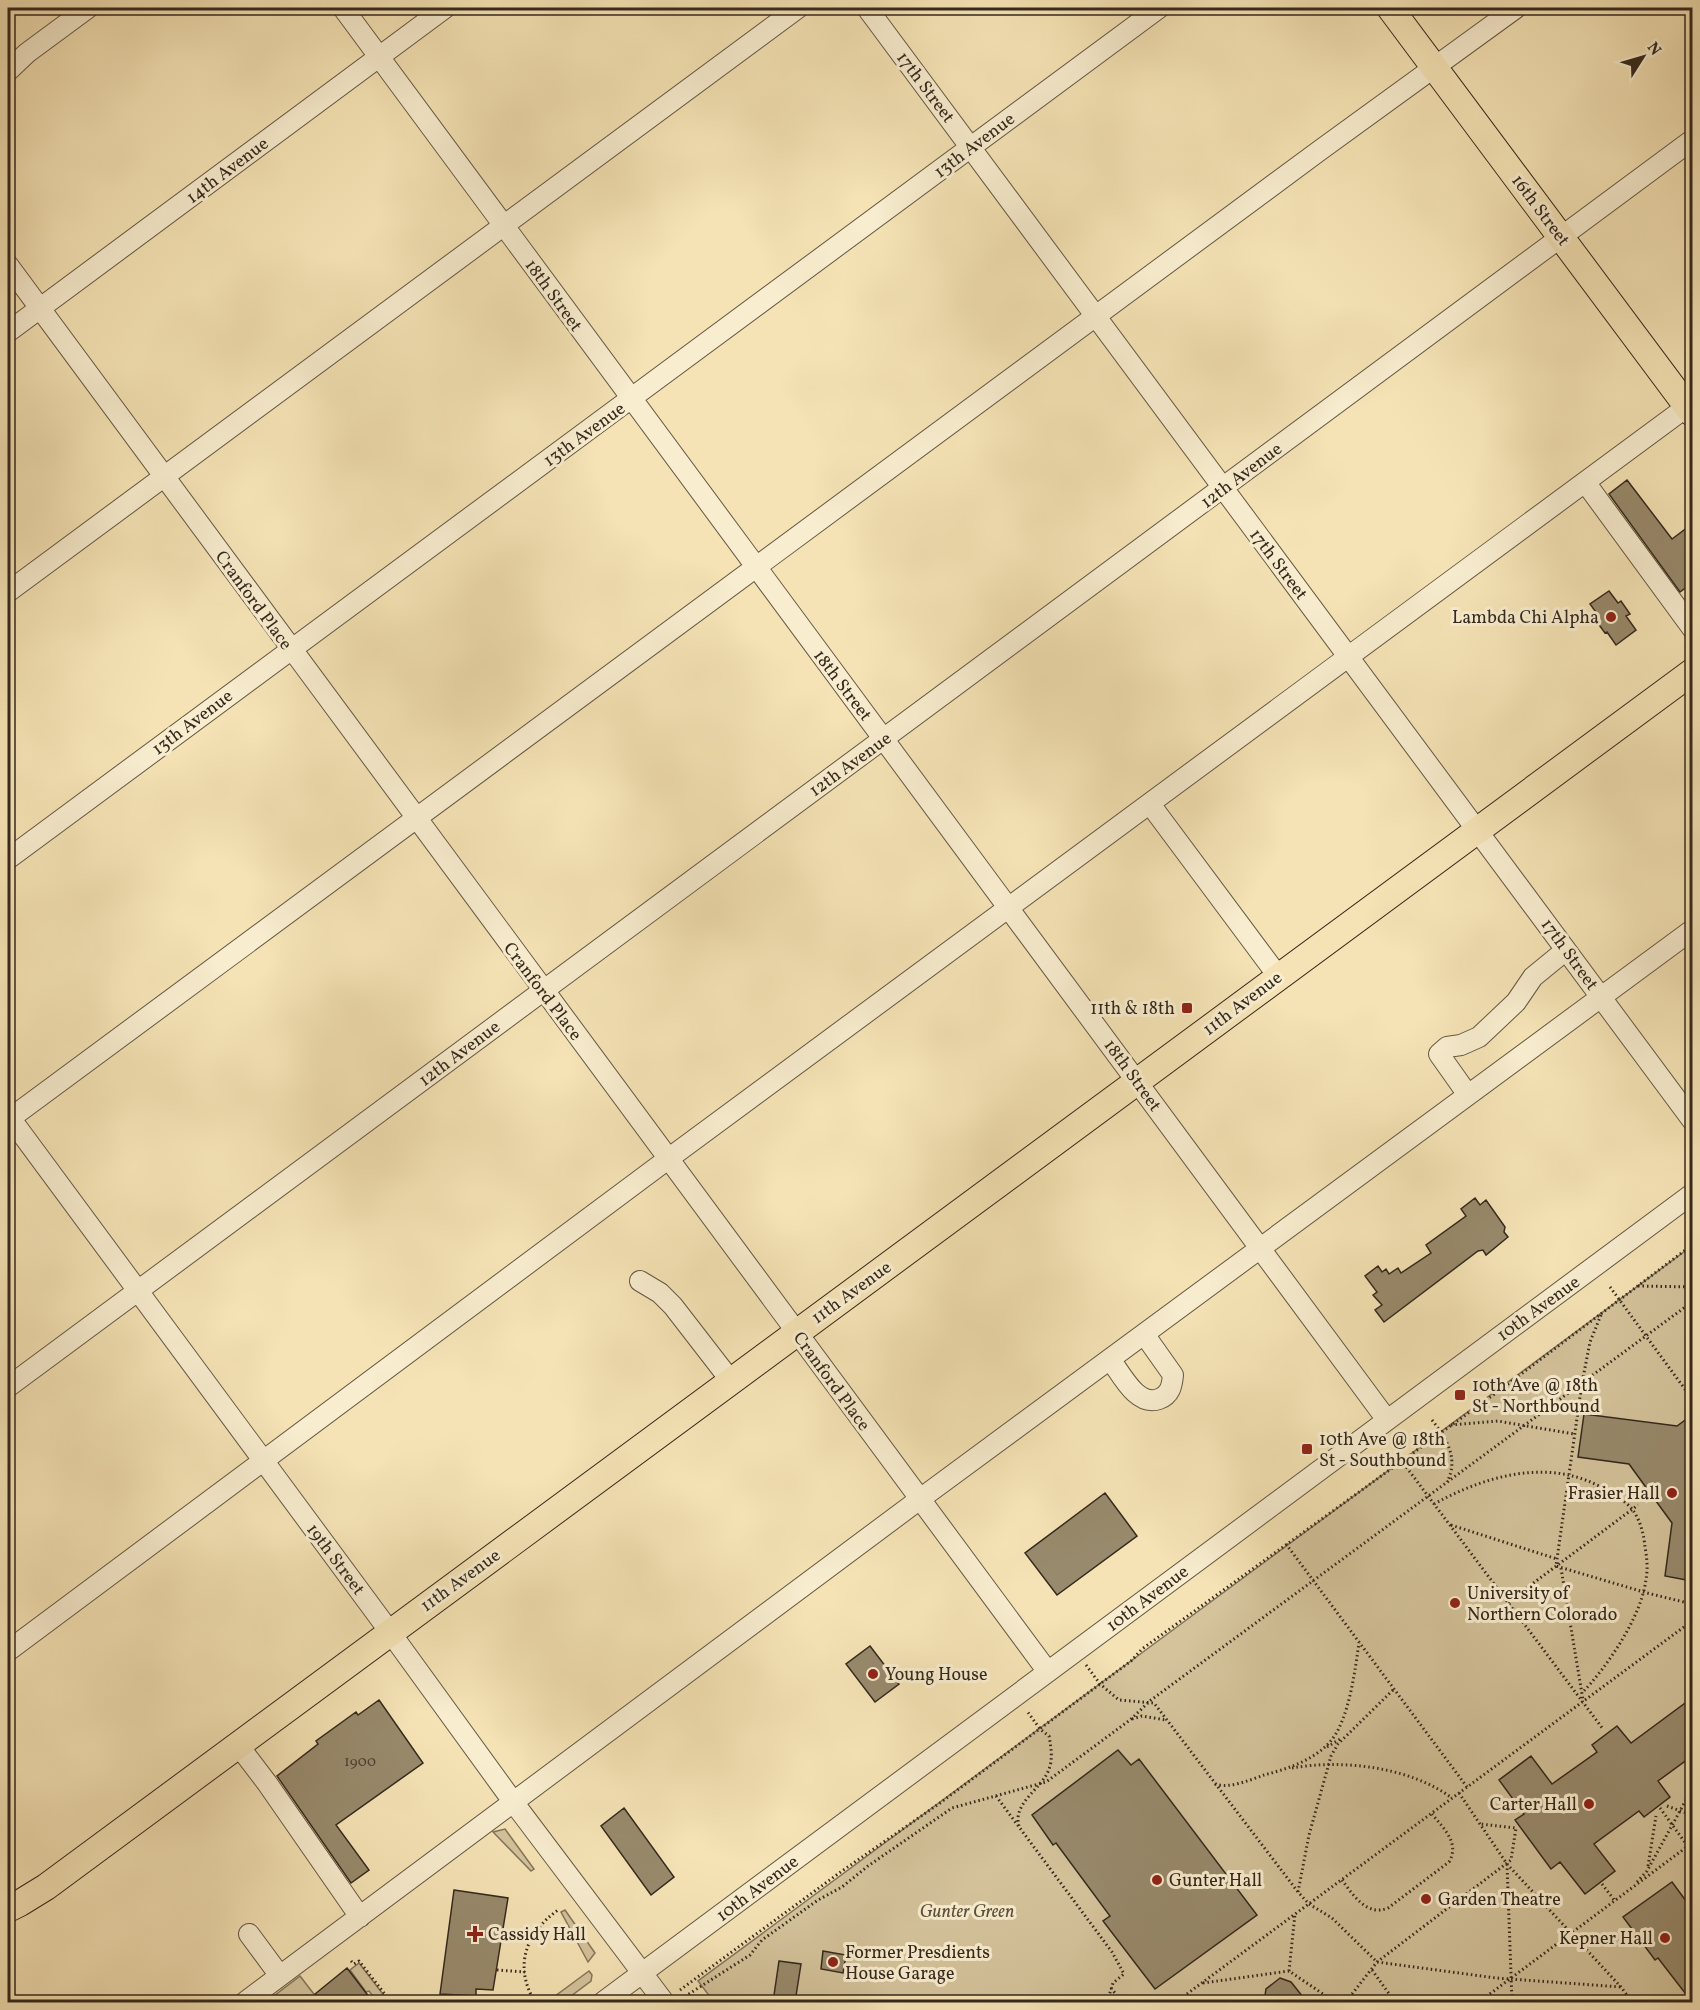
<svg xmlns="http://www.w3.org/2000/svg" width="1700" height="2010" viewBox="0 0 1700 2010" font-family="Vollkorn,serif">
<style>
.green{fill:#d4c39b;stroke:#84765c;stroke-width:1.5}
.building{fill:#988a6c;stroke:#34291d;stroke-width:1.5}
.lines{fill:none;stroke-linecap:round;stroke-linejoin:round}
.minor-casing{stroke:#645843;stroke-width:22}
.major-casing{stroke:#34291d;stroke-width:28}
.path{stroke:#34291d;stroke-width:3;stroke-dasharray:1.5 3;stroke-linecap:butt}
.minor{stroke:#f8edcf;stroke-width:20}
.major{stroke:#f5e3b5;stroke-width:26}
.poi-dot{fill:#8f2418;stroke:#f8edcf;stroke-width:2}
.labels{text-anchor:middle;stroke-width:6;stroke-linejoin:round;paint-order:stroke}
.number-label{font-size:15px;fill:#4d4131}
.street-label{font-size:18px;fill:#34291d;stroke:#f8edcf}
.poi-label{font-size:18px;fill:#34291d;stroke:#f8edcf;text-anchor:start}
.park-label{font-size:18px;font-style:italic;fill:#5c503c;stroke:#f8edcf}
</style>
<rect width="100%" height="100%" fill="#f5e3b5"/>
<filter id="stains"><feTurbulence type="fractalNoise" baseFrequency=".00333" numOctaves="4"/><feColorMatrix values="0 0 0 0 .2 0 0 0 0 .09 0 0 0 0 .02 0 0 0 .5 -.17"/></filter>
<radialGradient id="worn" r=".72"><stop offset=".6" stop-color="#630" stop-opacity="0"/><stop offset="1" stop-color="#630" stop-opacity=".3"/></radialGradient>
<!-- green -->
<path class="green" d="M 1692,1246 L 1692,1810 L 1691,1812 L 1692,1814 L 1692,2002 L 714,2002 L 698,1981 Z
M 505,1829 L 534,1869 L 531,1871 L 493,1832 Z
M 565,1910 L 595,1953 L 588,1962 L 561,1912 Z
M 359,1963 L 389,2002 L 378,2002 L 369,1991 L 366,1992 L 350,1970 Z
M 589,1971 L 592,1975 L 591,1981 L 563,2002 L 547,2002 Z
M 300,1976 L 320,2002 L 266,2002 Z"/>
<!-- building -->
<path class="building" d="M 1627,480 L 1672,539 L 1692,524 L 1692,583 L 1680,592 L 1609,494 Z
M 1609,591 L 1618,603 L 1621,601 L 1630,614 L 1626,616 L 1636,630 L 1616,645 L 1607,632 L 1605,633 L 1594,618 L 1598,615 L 1590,604 Z
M 1475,1198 L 1480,1205 L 1486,1200 L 1505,1227 L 1504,1232 L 1508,1237 L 1486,1255 L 1483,1250 L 1478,1251 L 1384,1322 L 1375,1310 L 1382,1305 L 1373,1295 L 1377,1292 L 1365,1276 L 1378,1266 L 1382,1272 L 1386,1269 L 1389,1274 L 1398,1268 L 1401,1273 L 1431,1253 L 1426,1245 L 1466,1216 L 1461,1209 Z
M 1584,1414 L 1677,1426 L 1692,1415 L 1692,1581 L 1665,1576 L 1672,1523 L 1629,1464 L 1578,1457 Z
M 1105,1493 L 1137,1536 L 1057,1595 L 1025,1553 Z
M 870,1646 L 899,1684 L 875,1702 L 846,1664 Z
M 1692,1698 L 1692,1756 L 1658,1781 L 1670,1797 L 1644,1817 L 1639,1811 L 1594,1844 L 1615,1871 L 1585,1894 L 1560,1862 L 1551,1869 L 1515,1820 L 1524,1814 L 1499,1780 L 1531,1756 L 1552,1784 L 1597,1752 L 1592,1745 L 1617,1726 L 1631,1743 Z
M 379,1700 L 423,1763 L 336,1825 L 369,1870 L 351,1883 L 277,1776 L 318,1744 L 316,1741 L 356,1712 L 358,1715 Z
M 1118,1750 L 1131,1765 L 1139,1759 L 1257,1915 L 1155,1989 L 1103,1921 L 1110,1916 L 1056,1843 L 1053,1845 L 1032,1815 Z
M 624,1808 L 674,1877 L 651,1895 L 601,1826 Z
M 1672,1882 L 1692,1909 L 1692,2002 L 1658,1958 L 1655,1960 L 1623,1917 Z
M 454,1890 L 508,1898 L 493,1990 L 476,1989 L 476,1996 L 440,1994 Z
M 823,1951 L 846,1955 L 843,1973 L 821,1969 Z
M 779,1961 L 801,1964 L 795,2002 L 773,2002 Z
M 347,1968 L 373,2002 L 322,2002 L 315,1994 Z
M 1280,1978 L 1291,1982 L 1307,2002 L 1264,2002 L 1266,1989 Z"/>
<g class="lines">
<!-- minor casing -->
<g class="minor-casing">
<path id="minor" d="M 343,8 L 1387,1420
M 867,8 L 1692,1120
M 8,71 L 27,53 L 88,8
M 8,265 L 1048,1672
M 8,332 L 445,8
M 1585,482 L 1692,628
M 8,592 L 798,8
M 1150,804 L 1278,976
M 8,859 C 391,574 776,293 1159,8
M 1468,1095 L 1439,1054 L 1447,1047 L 1461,1045 L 1479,1037 L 1516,1002 L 1533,977 L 1566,950
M 8,1115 L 390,1632 L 514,1803 L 664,2002
M 8,1120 L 1319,151 L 1516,8
M 640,1281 L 660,1293 L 673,1306 L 731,1381
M 1110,1359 C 1122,1375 1137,1407 1159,1399 C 1170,1395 1172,1386 1173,1375 L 1144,1334
M 8,1387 L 1692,140
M 8,1651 L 668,1159 L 1692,403
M 238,1745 L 267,1783 L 360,1917
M 249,1934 L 280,1976
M 245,2002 L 920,1499 L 1692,930
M 603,2002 L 1692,1194"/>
</g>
<!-- major casing -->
<g class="major-casing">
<path id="major" d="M 1390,8 L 1692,413
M 8,1909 L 20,1903 L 46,1887 L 1692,672"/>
</g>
<!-- path -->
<path class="path" d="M 1638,1286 L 1692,1287
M 1610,1287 L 1690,1396
M 1601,1315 L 1590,1342 L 1582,1383 L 1556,1566 L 1647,1593 L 1692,1604
M 1432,1420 C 1447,1439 1459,1459 1447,1482
M 1451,1425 L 1498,1421 L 1574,1434
M 1401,1460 L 1603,1729
M 1434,1504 C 1483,1477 1545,1458 1599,1486 C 1611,1492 1623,1499 1632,1509 C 1640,1519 1644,1535 1645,1547 C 1647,1558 1648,1569 1646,1579 C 1642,1616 1607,1667 1582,1693
M 1451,1525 L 1557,1559
M 1286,1544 L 1467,1787
M 1561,1568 L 1583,1700
M 1508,1602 L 1638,1505
M 1086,1665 L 1100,1684 L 1119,1700 L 1154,1703 L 1298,1892 L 1309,1904 L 1332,1918 L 1377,1962 L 1496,1978 L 1621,1987
M 1132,1719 L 1142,1716 L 1166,1720
M 1327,1747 L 1342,1738
M 1292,1768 C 1343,1759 1410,1767 1452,1798
M 1215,1784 C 1229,1789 1250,1780 1264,1775 C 1287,1769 1312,1761 1329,1743 C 1349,1722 1355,1670 1359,1643
M 1459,1793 L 1507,1864 L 1621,1987 L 1632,2002
M 996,1796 L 1112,1952 L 1124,1974 L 1113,1983 L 1107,2002
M 1667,1806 L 1692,1815
M 1660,1808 L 1692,1852
M 1019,1826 C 1012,1803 1043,1788 1049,1769 C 1053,1759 1051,1747 1049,1736 L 1040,1729 L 1027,1711
M 1507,1864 L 1512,2002
M 1648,1866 L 1656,1816
M 1342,1880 C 1353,1895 1367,1917 1388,1908 L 1449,1862 C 1460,1843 1444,1829 1432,1814
M 1637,1882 L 1647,1871 L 1692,1789
M 1602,1884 L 1615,1901
M 1298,1892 L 1309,1835 L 1331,1756 L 1338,1744 L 1393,1690
M 351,1961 L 354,1964 L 359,1961 L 391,2002
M 497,1970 L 525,1972
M 1372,1970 L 1395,2002
M 1289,1971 L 1295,1914
M 1203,1983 L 1289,1971 L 1335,2002
M 1111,1988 L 1122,2002
M 680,1990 L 842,1871 L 940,1803 L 1131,1661 L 1142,1649 L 1500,1390 L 1692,1245
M 681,1999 L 750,1955 L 762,1940 L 818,1900 L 842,1887 L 868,1866 L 952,1808 L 1046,1782 L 1130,1720 L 1151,1700 L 1692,1302
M 535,2002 C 513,1966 526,1933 558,1910
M 1176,2002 L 1692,1621
M 1341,2002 L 1352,1994 L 1377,1962 L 1511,1860 L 1516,1828 L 1480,1824
M 1479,2002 L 1692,1843"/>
<!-- minor -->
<use href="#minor" class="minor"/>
<!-- major -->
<use href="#major" class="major"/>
</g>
<!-- markers -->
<g class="poi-dot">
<circle cx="1611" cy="617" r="6"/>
<rect x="1181" y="1002" width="12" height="12" rx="3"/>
<rect x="1454" y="1389" width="12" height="12" rx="3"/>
<rect x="1301" y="1443" width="12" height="12" rx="3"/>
<circle cx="1672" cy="1493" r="6"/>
<circle cx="1455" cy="1603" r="6"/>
<circle cx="873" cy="1674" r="6"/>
<circle cx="1589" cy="1804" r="6"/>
<circle cx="1157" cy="1880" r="6"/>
<circle cx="1426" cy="1899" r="6"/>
<path d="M472 1925h6v6h6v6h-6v6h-6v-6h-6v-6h6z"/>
<circle cx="1665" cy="1938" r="6"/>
<circle cx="833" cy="1962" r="6"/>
</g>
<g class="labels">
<!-- number labels -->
<g class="number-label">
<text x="360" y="1766">1900</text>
</g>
<!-- street labels -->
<g class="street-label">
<text transform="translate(926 87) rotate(53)" y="6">17th Street</text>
<text transform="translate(974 145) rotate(-37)" y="6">13th Avenue</text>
<text transform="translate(227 170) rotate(-37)" y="6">14th Avenue</text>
<text transform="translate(1541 210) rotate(53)" y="6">16th Street</text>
<text transform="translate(554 295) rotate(54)" y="6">18th Street</text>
<text transform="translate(584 434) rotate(-36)" y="6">13th Avenue</text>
<text transform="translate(1241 475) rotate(-37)" y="6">12th Avenue</text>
<text transform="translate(1279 564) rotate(53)" y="6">17th Street</text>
<text transform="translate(254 600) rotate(54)" y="6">Cranford Place</text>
<text transform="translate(843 685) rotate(53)" y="6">18th Street</text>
<text transform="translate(192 722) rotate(-37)" y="6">13th Avenue</text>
<text transform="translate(850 764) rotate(-36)" y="6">12th Avenue</text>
<text transform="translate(1570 954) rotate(54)" y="6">17th Street</text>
<text transform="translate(543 991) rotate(53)" y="6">Cranford Place</text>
<text transform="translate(1242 1003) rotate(-37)" y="6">11th Avenue</text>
<text transform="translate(459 1053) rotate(-37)" y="6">12th Avenue</text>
<text transform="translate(1133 1075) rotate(54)" y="6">18th Street</text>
<text transform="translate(851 1292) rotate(-36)" y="6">11th Avenue</text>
<text transform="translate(1538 1308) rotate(-36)" y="6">10th Avenue</text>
<text transform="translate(832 1381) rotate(54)" y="6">Cranford Place</text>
<text transform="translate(336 1559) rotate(53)" y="6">19th Street</text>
<text transform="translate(460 1580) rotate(-36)" y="6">11th Avenue</text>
<text transform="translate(1147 1598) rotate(-37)" y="6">10th Avenue</text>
<text transform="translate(757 1888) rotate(-37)" y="6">10th Avenue</text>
</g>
<!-- poi labels -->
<g class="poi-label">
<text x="1599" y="623" text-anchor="end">Lambda Chi Alpha</text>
<text x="1175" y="1014" text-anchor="end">11th &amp; 18th</text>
<text x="1472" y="1391">10th Ave @ 18th<tspan x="1472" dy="21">St - Northbound</tspan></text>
<text x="1319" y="1445">10th Ave @ 18th<tspan x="1319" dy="21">St - Southbound</tspan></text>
<text x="1660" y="1499" text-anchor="end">Frasier Hall</text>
<text x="1467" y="1599">University of<tspan x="1467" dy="21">Northern Colorado</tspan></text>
<text x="885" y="1680">Young House</text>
<text x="1577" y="1810" text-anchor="end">Carter Hall</text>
<text x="1169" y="1886">Gunter Hall</text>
<text x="1438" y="1905">Garden Theatre</text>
<text x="488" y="1940">Cassidy Hall</text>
<text x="1653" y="1944" text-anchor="end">Kepner Hall</text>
<text x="845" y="1958">Former Presdients<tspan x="845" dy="21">House Garage</tspan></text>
</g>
<!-- park labels -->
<g class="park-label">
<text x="967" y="1917">Gunter Green</text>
</g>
</g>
<!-- margin -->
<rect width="1700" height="2010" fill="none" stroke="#f5e3b5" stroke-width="30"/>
<rect x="9" y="9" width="1682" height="1992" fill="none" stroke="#34291d" stroke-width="3"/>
<rect x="15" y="15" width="1670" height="1980" fill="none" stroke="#34291d" stroke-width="1.5"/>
<!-- north arrow -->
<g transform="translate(1643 57) rotate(53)" stroke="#f8edcf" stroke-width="4.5" paint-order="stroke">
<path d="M0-4.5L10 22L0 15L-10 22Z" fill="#34291d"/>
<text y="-9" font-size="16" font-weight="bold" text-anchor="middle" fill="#34291d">N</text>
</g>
<rect width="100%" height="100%" filter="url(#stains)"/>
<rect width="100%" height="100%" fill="url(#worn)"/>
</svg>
